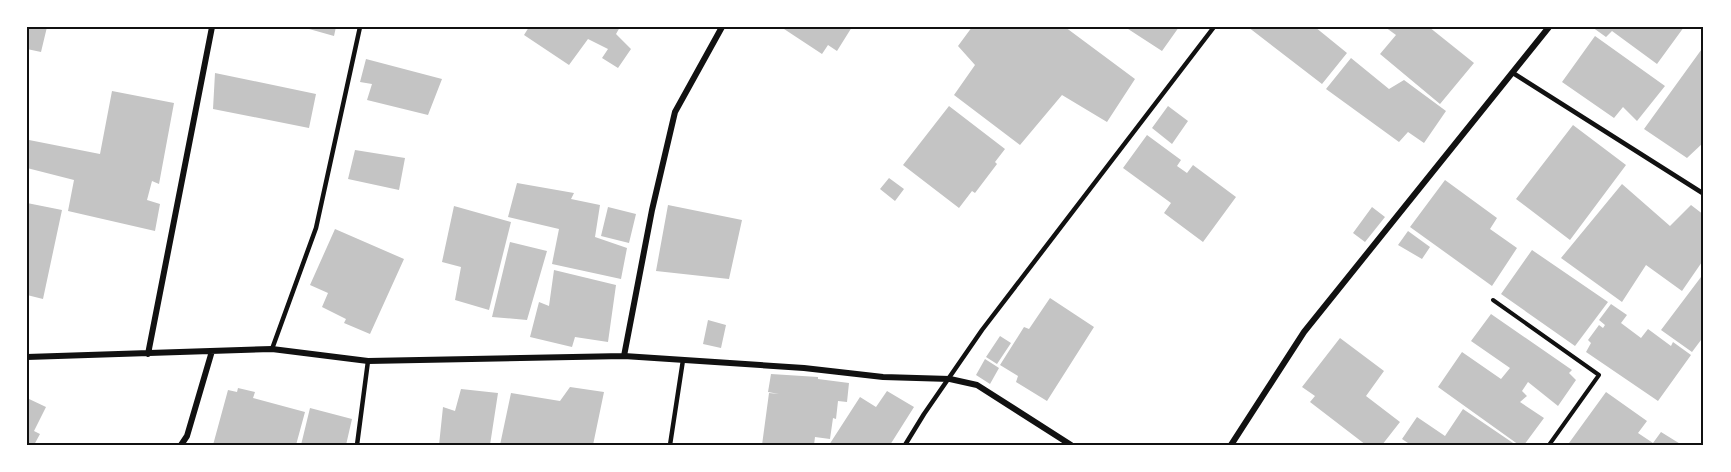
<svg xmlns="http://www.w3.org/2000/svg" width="1731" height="472" viewBox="0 0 1731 472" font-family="'Crimson Pro',serif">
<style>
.building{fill:#c4c4c4}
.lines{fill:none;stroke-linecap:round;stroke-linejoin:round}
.path{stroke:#111;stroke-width:4}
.service{stroke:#111;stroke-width:4.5}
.minor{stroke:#111;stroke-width:6}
.neatline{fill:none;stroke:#111;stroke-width:2}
</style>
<rect width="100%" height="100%" fill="#fff"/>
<!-- building -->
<path class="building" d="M 27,27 L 47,27 L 41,52 L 27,49 Z
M 302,27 L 336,27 L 334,36 Z
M 529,27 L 620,27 L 616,34 L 631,49 L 618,68 L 602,58 L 608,49 L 588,39 L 569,65 L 524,35 Z
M 781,27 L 852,27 L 837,51 L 828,45 L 822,54 Z
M 972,27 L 1065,27 L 1135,79 L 1107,122 L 1062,95 L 1020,145 L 954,95 L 975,65 L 958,46 Z
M 1125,27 L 1179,27 L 1162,51 Z
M 1248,27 L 1315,27 L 1347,53 L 1322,84 Z
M 1385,27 L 1429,27 L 1474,63 L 1440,104 L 1380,54 L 1396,35 Z
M 1592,27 L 1684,27 L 1657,64 L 1612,31 L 1606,37 Z
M 1595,36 L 1665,86 L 1637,121 L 1623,107 L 1614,118 L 1562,82 Z
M 1704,46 L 1704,142 L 1687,158 L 1644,129 Z
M 1351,58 L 1389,89 L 1404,80 L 1446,111 L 1424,143 L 1408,132 L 1399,142 L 1326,89 Z
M 366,59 L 442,79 L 428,115 L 367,100 L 372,84 L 360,82 Z
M 215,73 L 316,94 L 309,128 L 213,109 Z
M 112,91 L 174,103 L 159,184 L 152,181 L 147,200 L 160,204 L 155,231 L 68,211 L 74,180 L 27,168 L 29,140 L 100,154 Z
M 949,106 L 1005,149 L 995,162 L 997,164 L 975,193 L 972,191 L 959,208 L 903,165 Z
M 1168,106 L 1188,121 L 1172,144 L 1152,128 Z
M 1573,125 L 1626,165 L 1570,240 L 1516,199 Z
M 1147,135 L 1181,160 L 1177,166 L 1187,173 L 1193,165 L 1236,197 L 1203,242 L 1164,213 L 1171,203 L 1123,168 Z
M 355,150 L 405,158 L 399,190 L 348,179 Z
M 889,178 L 904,189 L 895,201 L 880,189 Z
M 1445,180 L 1497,218 L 1490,229 L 1517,248 L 1492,286 L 1410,227 Z
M 517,183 L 574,193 L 571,199 L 600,205 L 595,237 L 627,248 L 621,279 L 552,264 L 559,229 L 508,217 Z
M 1622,184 L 1670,226 L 1691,205 L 1704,215 L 1704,259 L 1682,291 L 1646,265 L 1622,302 L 1561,258 Z
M 27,203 L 62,210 L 43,299 L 27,295 Z
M 668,205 L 742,220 L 729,279 L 656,271 Z
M 454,206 L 511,222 L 489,310 L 455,300 L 461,267 L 442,262 Z
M 608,207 L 636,214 L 629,243 L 601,236 Z
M 1372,207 L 1385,217 L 1365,242 L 1353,233 Z
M 335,229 L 404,259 L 370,334 L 344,323 L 346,319 L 322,307 L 328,293 L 310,285 Z
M 1408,231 L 1430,247 L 1422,259 L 1398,245 Z
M 510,242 L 547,251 L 527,320 L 492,317 Z
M 1532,250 L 1608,302 L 1575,346 L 1501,294 Z
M 554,270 L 616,285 L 608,342 L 575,337 L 572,347 L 530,337 L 539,302 L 549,306 Z
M 1704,273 L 1704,336 L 1692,352 L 1661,330 Z
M 1050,298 L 1094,327 L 1047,401 L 1016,382 L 1018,376 L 1000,365 L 1024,327 L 1029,329 Z
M 1611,304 L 1627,315 L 1621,323 L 1641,338 L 1648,329 L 1671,346 L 1673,342 L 1691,355 L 1658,401 L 1586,352 L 1591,343 L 1588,340 L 1599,325 L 1603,328 L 1605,325 L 1599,320 Z
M 1491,314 L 1572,370 L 1569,373 L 1576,380 L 1558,406 L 1528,382 L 1522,391 L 1527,396 L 1520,402 L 1544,418 L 1524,445 L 1519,445 L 1438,387 L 1462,352 L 1501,379 L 1510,368 L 1471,341 Z
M 708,320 L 726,325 L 721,348 L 703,344 Z
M 1000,336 L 1011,343 L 997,364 L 986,357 Z
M 1340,338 L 1384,371 L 1366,396 L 1400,422 L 1382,445 L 1366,445 L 1310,402 L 1315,396 L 1302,387 Z
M 985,359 L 999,368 L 990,384 L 976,375 Z
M 771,374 L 818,377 L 818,379 L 849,383 L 847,402 L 838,401 L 836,419 L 833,418 L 830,439 L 815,437 L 814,445 L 762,445 L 769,393 L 779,394 L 768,392 Z
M 570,387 L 604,392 L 593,445 L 500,445 L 511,393 L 560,401 Z
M 238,388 L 255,392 L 253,398 L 305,412 L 296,445 L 213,445 L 228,390 L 237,392 Z
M 461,389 L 498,393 L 490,445 L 439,445 L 443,407 L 455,411 Z
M 887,391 L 914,407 L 890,445 L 829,445 L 860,397 L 876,407 Z
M 1606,392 L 1647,421 L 1638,433 L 1653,443 L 1661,432 L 1682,445 L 1571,445 L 1569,443 Z
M 27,398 L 46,407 L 34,431 L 40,434 L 34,445 L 27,445 Z
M 310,408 L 352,419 L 346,445 L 301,445 Z
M 1463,409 L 1516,445 L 1411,445 L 1402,439 L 1417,417 L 1445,436 Z"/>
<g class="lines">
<!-- path -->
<path class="path" d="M 1493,300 L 1599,375 L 1549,445"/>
<!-- service -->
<path class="service" d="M 1513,73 L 1704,194
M 272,349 L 316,228 L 360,27
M 357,445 L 368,361
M 670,445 L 683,360
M 905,445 L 924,414 L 982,330 L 1214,27"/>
<!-- minor -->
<path class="minor" d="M 148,354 L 212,27
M 624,356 L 652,210 L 675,112 L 722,27
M 27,357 L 272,349 L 368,361 L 624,356 L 804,368 L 883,377 L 950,379 L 977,385 L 1071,445
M 181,445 L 187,436 L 212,351
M 1231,445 L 1304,332 L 1549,27"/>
</g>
<!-- border -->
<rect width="1731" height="472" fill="none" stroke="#ffffff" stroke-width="57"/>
<rect x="28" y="28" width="1674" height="416" class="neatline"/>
</svg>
